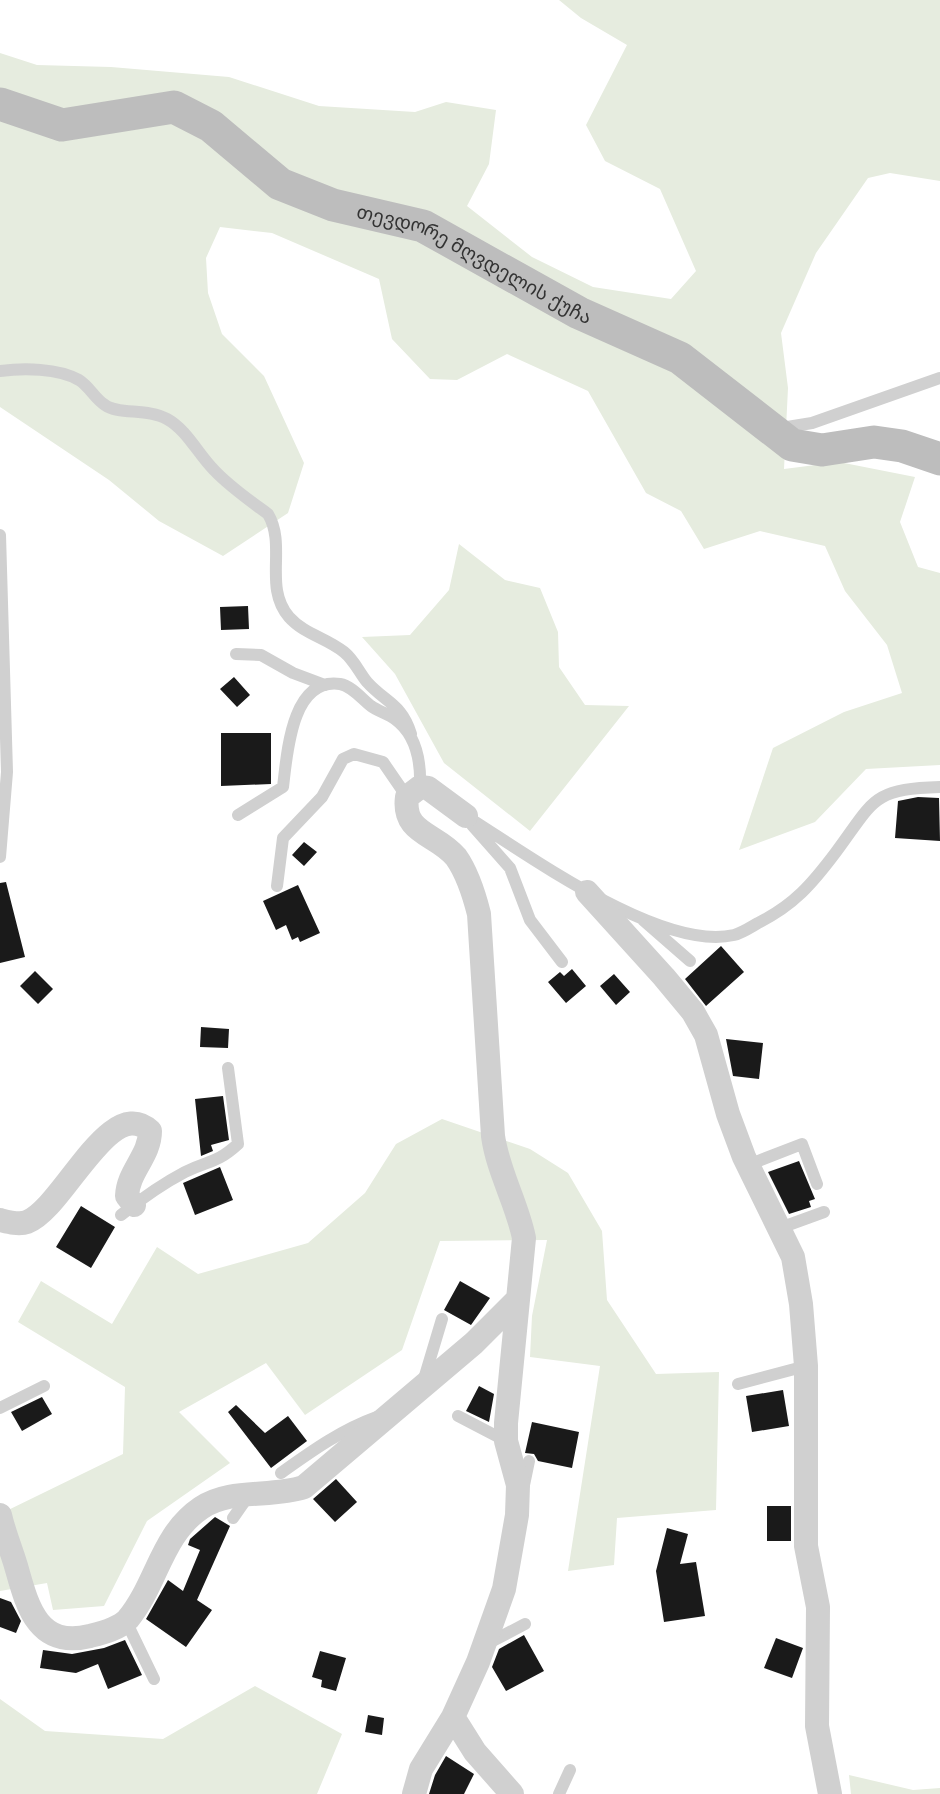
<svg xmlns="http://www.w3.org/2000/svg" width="940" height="1794" viewBox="0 0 940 1794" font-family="Figtree,'Noto Sans Georgian',sans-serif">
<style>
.green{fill:#e6ecdf}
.building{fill:#1a1a1a}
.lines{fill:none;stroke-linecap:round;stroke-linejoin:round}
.lane{stroke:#d0d0d0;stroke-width:12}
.street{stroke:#d0d0d0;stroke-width:24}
.secondary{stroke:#bdbdbd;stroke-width:33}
.labels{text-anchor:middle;stroke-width:7;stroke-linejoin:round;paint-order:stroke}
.street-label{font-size:19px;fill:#333;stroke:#fff}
</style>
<rect width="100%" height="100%" fill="#fff"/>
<!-- green -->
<path class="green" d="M 559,0 L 940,0 L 940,181 L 890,173 L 868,178 L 816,253 L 781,333 L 788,388 L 784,469 L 839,462 L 915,477 L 900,522 L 918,567 L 940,573 L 940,765 L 866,769 L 815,822 L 739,850 L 773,748 L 844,712 L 902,693 L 887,645 L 845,591 L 825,546 L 760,531 L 704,549 L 681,511 L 646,493 L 588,391 L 507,354 L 457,380 L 430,379 L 392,339 L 379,279 L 272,233 L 220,227 L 206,258 L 208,293 L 222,334 L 264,376 L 304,463 L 288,513 L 223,556 L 159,521 L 109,480 L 0,407 L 0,53 L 37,65 L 111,67 L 229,77 L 319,106 L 415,112 L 446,102 L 496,110 L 489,164 L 467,206 L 532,257 L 593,287 L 671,299 L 696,271 L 660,189 L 605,161 L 586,125 L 627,45 L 581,18 Z
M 459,544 L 505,580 L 540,588 L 558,632 L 559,667 L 585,705 L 629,706 L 530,831 L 444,763 L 395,674 L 362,637 L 410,635 L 449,590 Z
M 442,1119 L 530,1149 L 568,1173 L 602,1231 L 607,1300 L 656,1374 L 719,1372 L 716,1510 L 617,1518 L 614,1565 L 568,1571 L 600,1366 L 530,1357 L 532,1316 L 547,1240 L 440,1241 L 402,1350 L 305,1415 L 266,1363 L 179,1412 L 230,1463 L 147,1521 L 104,1606 L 53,1610 L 47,1583 L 0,1591 L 0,1514 L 123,1454 L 125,1387 L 18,1322 L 41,1281 L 112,1324 L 157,1247 L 198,1274 L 308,1243 L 365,1193 L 396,1144 Z
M 255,1686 L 342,1734 L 317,1794 L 0,1794 L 0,1699 L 45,1731 L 163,1739 Z
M 849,1775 L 913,1790 L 940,1788 L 940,1794 L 851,1794 Z"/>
<!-- building -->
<path class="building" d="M 248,606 L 249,629 L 221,630 L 220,607 Z
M 234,677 L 250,695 L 237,707 L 220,689 Z
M 221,733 L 271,733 L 271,784 L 221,786 Z
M 918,797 L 939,798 L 940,841 L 895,838 L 898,801 Z
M 304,842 L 317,852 L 304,866 L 292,855 Z
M 6,882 L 25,957 L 0,963 L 0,883 Z
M 298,885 L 320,933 L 300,942 L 298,937 L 292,940 L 286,925 L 276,930 L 263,901 Z
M 721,946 L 744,972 L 706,1006 L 685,979 Z
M 572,969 L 586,986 L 566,1003 L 548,982 L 560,972 L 564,976 Z
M 35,971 L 53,989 L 38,1004 L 20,986 Z
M 614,974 L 630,992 L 616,1005 L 600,986 Z
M 201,1027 L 229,1029 L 228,1048 L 200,1047 Z
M 726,1039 L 763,1043 L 759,1079 L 733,1076 Z
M 223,1096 L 229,1140 L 211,1145 L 213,1151 L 201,1156 L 195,1099 Z
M 799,1161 L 815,1199 L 809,1201 L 811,1207 L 789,1214 L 768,1172 Z
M 220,1167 L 233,1200 L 195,1215 L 183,1183 Z
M 81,1206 L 115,1227 L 91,1268 L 56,1247 Z
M 460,1281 L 490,1298 L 471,1325 L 444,1310 Z
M 479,1386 L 494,1394 L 489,1422 L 466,1411 Z
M 783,1390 L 789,1426 L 752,1432 L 746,1396 Z
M 42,1397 L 52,1414 L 22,1431 L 11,1412 Z
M 236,1405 L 265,1433 L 288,1416 L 307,1441 L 271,1468 L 228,1412 Z
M 532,1422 L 579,1432 L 572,1468 L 538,1461 L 534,1454 L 525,1453 Z
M 336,1479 L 357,1502 L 335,1522 L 313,1499 Z
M 767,1506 L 791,1506 L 791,1541 L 767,1541 Z
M 215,1517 L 230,1526 L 197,1600 L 212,1610 L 186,1647 L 146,1619 L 168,1580 L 183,1591 L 200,1550 L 188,1545 L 190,1539 Z
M 667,1528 L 688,1534 L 680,1564 L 696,1562 L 705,1616 L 664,1622 L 656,1571 Z
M 0,1598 L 11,1602 L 21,1621 L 16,1633 L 0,1627 Z
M 524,1635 L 544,1671 L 506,1691 L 492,1667 L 499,1649 Z
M 776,1638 L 803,1648 L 792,1678 L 764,1668 Z
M 125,1640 L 142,1675 L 108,1689 L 98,1664 L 76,1673 L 40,1668 L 43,1650 L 72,1654 L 104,1648 Z
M 320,1651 L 346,1658 L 336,1691 L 321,1687 L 322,1680 L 312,1677 Z
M 368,1715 L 384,1718 L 382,1735 L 365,1732 Z
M 446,1756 L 474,1774 L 464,1794 L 429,1794 L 435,1775 Z"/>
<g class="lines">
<!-- lane -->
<path class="lane" d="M 0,371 C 23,368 58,368 79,380 C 90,387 95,399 105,405 C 118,415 148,408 167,419 C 187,430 198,454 214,470 C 230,487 249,500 268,514 C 287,546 263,587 289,617 C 304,634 327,638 344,652 C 354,660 359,672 367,682 C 386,703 402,704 411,734
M 781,428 L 812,423 L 940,378
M 0,535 L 7,772 L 0,857
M 236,654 L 261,655 L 293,673 L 325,685
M 238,815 L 283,787 C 287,755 291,677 340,684 C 352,686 362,699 371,706 C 378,711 388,714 395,719 C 417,735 421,762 420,787
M 466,816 C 527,854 661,952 734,935 C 742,933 751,927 758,923 C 794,905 812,884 836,852 C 874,801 871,789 940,787
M 472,825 L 510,868 L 530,920 L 562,962
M 277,886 L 283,838 L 322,797 L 343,759 L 354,754 L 383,762 L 407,797
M 643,920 L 690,961
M 748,1165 L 802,1144 L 817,1184
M 121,1215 C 141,1199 162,1184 185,1172 C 209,1160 216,1164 238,1144 L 228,1068
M 780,1228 L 824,1212
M 424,1379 L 442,1319
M 738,1384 L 806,1366
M 0,1408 L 44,1386
M 458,1416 L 506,1441
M 281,1473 C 312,1451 341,1430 377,1417
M 524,1485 L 529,1461
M 233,1518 L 249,1495
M 126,1621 L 154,1679
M 485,1645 L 525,1624
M 559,1794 L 570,1770"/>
<!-- street -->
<path class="street" d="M 587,892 L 664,977 L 693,1012 L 706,1035 L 728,1114 L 744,1157 L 793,1257 L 801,1304 L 806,1366 L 806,1546 L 818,1607 L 817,1726 L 830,1794
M 0,1220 C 8,1222 19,1225 27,1222 C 63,1209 110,1093 150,1131 C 150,1156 128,1171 127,1196 L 134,1205
M 0,1515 C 4,1533 11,1549 16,1566 C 27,1605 37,1649 90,1636 C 102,1633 119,1629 128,1619 C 157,1584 161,1535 201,1508 C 231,1488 271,1498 304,1487 L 474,1343 L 516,1301
M 453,1717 L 475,1752 L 512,1794
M 414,1794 L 421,1769 L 453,1717 L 478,1662 L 504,1589 L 517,1515 L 518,1485 L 506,1441 L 506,1423 L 524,1238 C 517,1203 498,1172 493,1136 L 479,914 C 474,894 468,874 456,857 C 436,833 402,834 407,797 L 420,787 L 428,788 L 466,816"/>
<!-- secondary -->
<path class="secondary" id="s1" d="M 0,104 L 62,125 L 174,107 L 211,126 L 280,184 L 333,205 L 423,226 L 579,313 L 680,358 L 792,445 L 822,450 L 874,442 L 902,446 L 940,459"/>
</g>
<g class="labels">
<!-- street labels -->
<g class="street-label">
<text dy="7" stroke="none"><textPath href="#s1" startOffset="522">თევდორე მღვდელის ქუჩა</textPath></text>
</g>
</g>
</svg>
